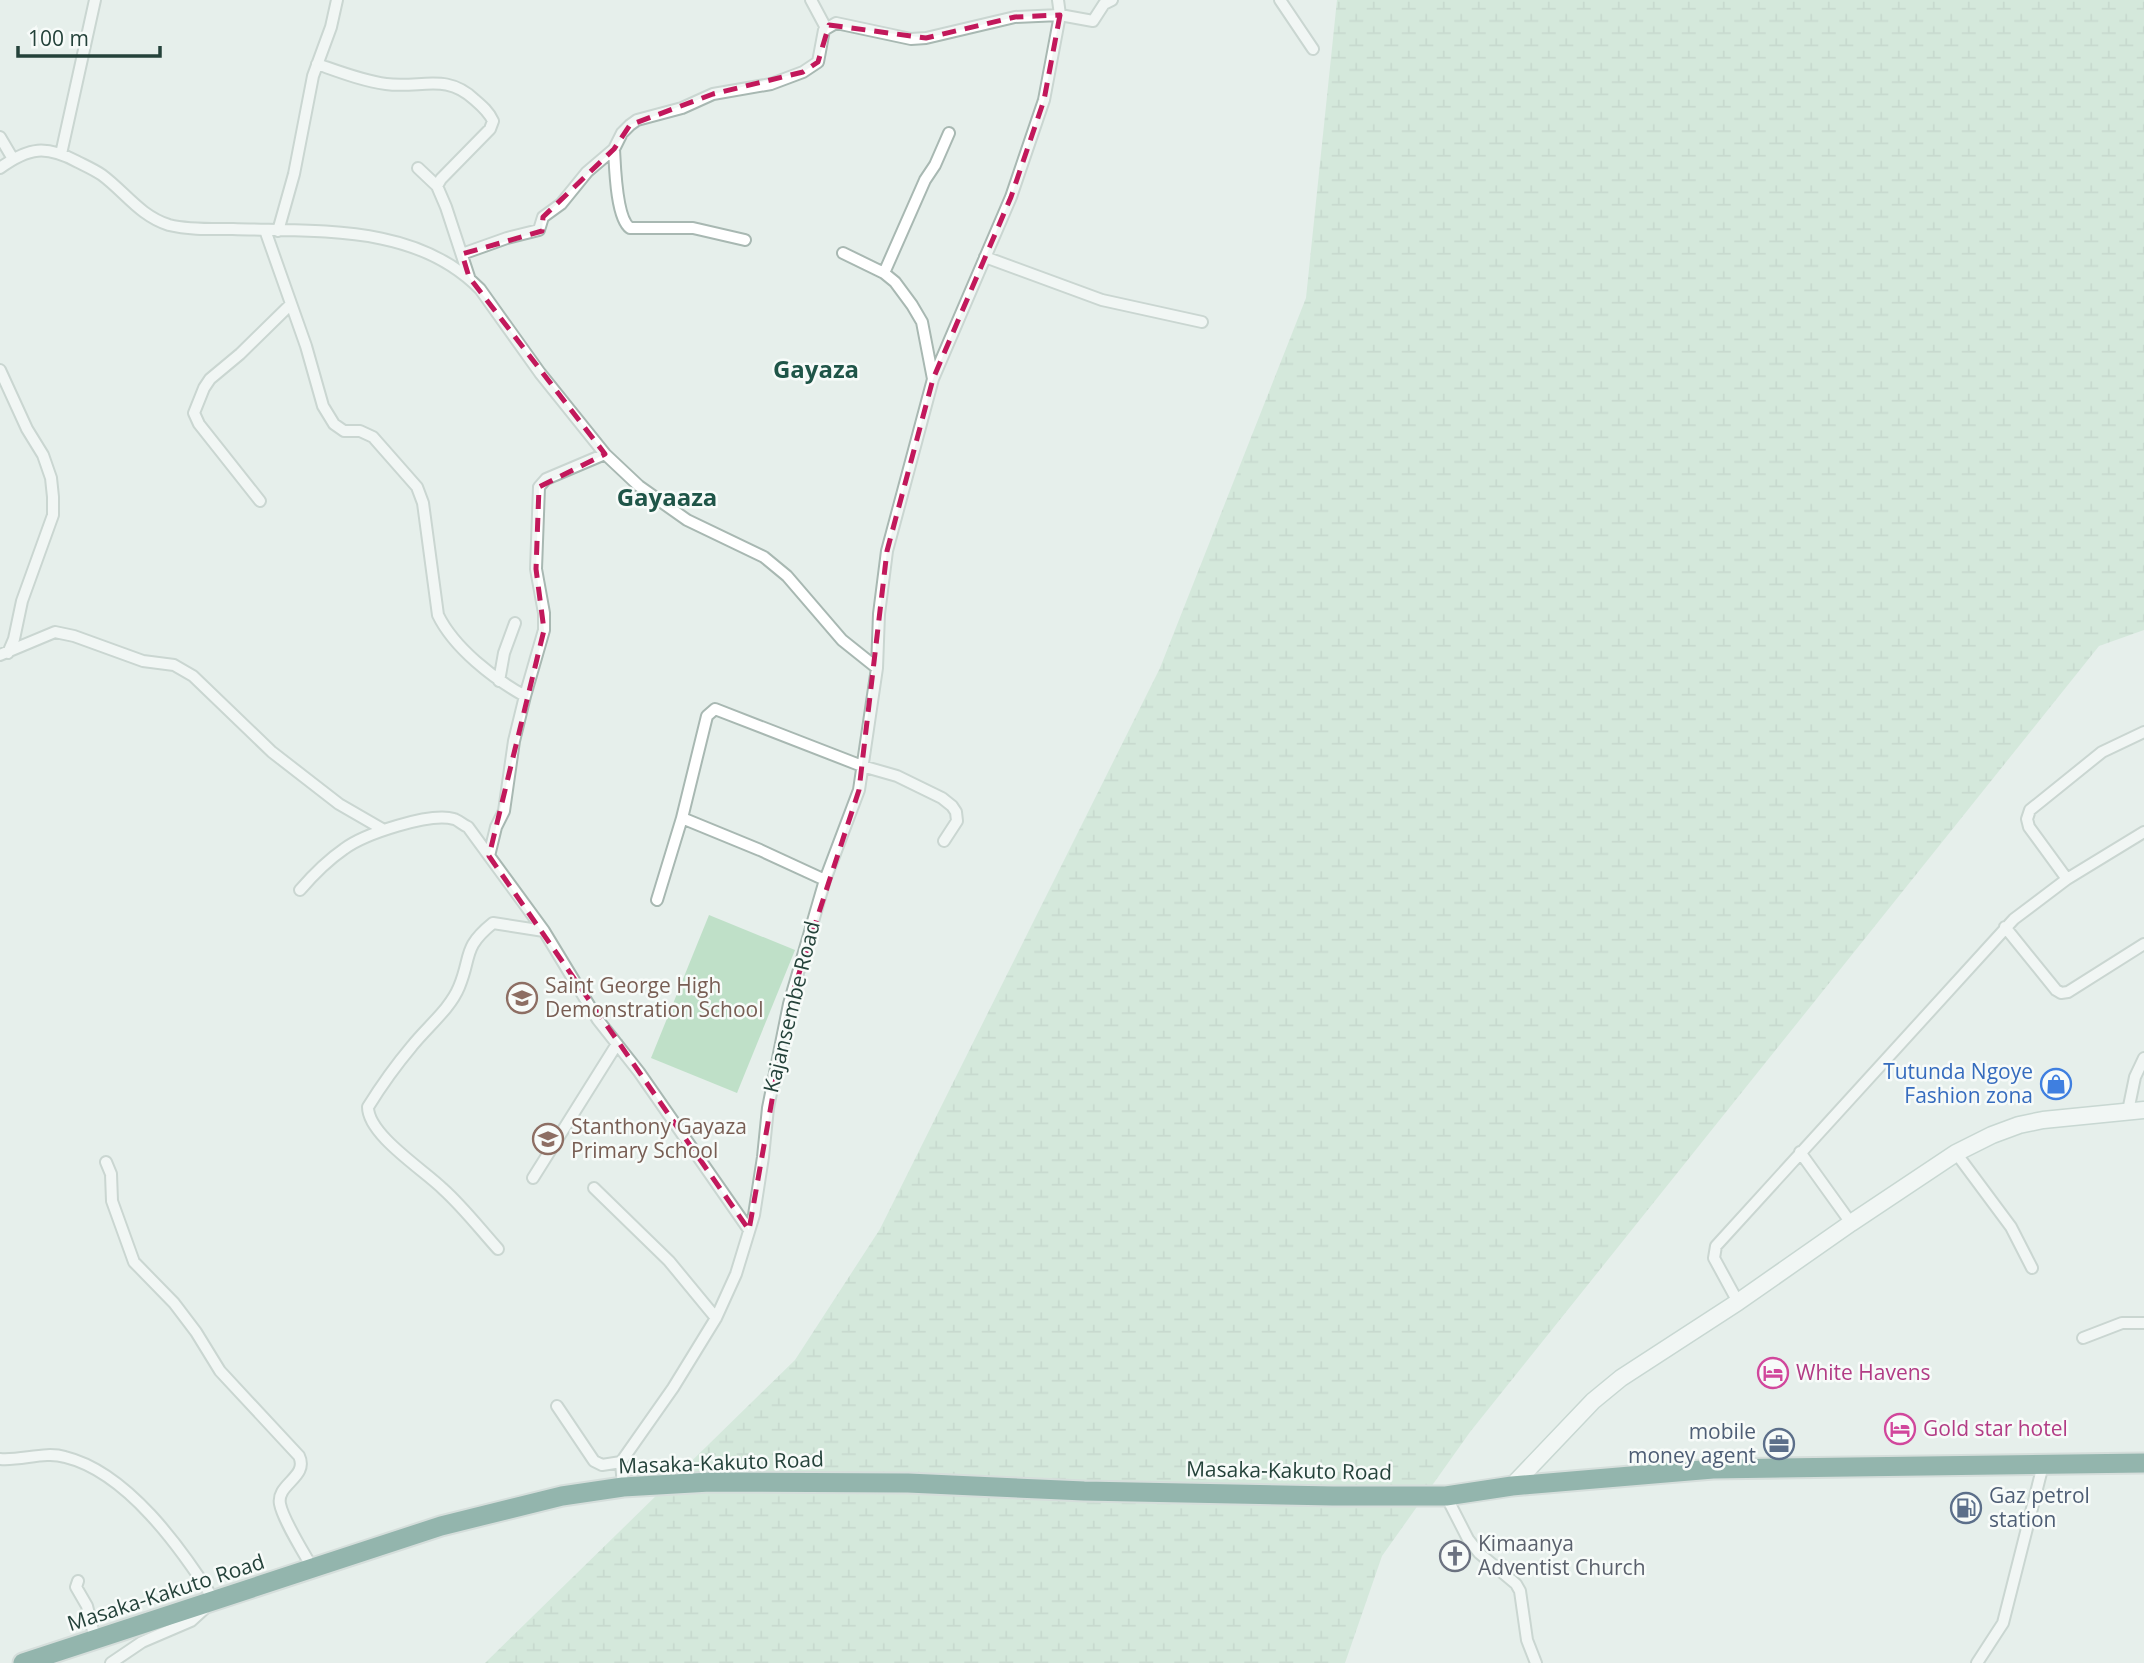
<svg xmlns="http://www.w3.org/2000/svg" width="2144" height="1663" viewBox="0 0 2144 1663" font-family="'Open Sans',sans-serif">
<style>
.green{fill:#bfe0c8}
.wetland{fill:url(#wetland-marsh)}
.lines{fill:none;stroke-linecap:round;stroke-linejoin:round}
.street-casing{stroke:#a8b8b2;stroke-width:14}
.secondary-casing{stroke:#a4bbb3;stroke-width:19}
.highway-casing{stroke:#c2cac8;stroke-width:23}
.street{stroke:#fff;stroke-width:10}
.secondary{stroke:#fff;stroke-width:16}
.highway{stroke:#2f6f62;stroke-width:19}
.marked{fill:none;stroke:#c2185b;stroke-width:5;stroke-dasharray:14 9;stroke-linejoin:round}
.labels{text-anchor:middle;stroke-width:5;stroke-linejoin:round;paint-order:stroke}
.education-label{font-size:21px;fill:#785e54;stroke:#f7fbf9;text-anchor:start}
.street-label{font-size:21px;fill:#24423a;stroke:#f7fbf9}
.shop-label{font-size:21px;fill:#366cbe;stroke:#f7fbf9;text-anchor:end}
.hotel-label{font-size:21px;fill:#b23c85;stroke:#f7fbf9;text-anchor:start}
.service-label{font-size:21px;fill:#4e5e75;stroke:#f7fbf9;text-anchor:end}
.worship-label{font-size:21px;fill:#5b616d;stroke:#f7fbf9;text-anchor:start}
.quarter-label{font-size:24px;font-weight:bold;fill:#1f5548;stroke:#f7fbf9}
</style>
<defs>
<pattern id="wetland-marsh" width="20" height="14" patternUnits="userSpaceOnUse" patternTransform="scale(1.75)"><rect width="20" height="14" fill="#bfe0c8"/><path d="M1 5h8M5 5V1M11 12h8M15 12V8" fill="none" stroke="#a4c1ad"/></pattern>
</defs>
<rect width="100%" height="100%" fill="#e6efeb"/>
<!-- green -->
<path class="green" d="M 709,915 L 795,950 L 737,1093 L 651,1058 Z"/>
<!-- wetland -->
<path class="wetland" d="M 1337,0 L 2144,0 L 2144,630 L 2099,646 L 1470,1432 L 1382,1556 L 1345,1663 L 485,1663 L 795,1360 L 880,1229 L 1160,668 L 1306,298 Z"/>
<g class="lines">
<!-- street casing -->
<g class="street-casing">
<path id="street" d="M 811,0 L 826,28
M 1280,0 L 1313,49
M 317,64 C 340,72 363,81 386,84 C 420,89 446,72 475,100 C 482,106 489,112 493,121 L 490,129 L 441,179 L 437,186 L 446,207 L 469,277
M 0,137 L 13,159
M 614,149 C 615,166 616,218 630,228 L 693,228 L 745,240
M 61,154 L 95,0
M 0,168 C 29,147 46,145 78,162 C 86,166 95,170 102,175 C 125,192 140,216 169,225 C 189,230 213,229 233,229 C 317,232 415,223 480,289 L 540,373 L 605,454 L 639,486 L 687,520 L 764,557 L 787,576 L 842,640 L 877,668
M 418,168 L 437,186
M 265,230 L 306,346 L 323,406 L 334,424 L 344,431 L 360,431 L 373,437 L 417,487 L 423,503 L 438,615 C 454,648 494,679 525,696 L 514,741 L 504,811 L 496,827 L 489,856
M 278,231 L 294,174 L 313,76 L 331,27 L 337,0
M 843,253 L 884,273 L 895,282 L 912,305 L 922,322 L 933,379
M 462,254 L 507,238 L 539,230 L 543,217 L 561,204 L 587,172 L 614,149 L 622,133 L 630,125 L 637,120 L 682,108 L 713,94 L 771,84 L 803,72 L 818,62 L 824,30 L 836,23 L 911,39 L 926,38 L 1015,17 L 1060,15 L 1093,21 L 1104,4 L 1112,0
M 985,257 L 1102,300 L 1202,322
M 884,273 L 925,180 L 935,165 L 949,133
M 0,370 L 27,429 L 43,455 L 51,478 L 53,497 L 53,515 L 22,601 L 14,639 L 8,653
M 260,501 L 199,424 L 194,413 L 204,388 L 210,379 L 240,354 L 291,304
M 0,655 L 55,632 L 74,636 L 143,661 L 174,665 L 193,676 L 272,752 L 339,804 L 384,830
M 499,681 L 504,653 L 515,623
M 525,696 L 544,630 L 544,613 L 536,569 L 539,487 L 546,479 L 605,454
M 682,818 L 760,850 L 825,880
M 2067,879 L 2029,827 L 2027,819 L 2030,810 L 2102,752 L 2144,732
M 300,890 C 313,875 328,860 344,849 C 364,834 430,812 454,819 C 458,820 463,825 468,827 L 544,931 L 598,1020 L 639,1072 L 749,1230
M 657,900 L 682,818 L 707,716 L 715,709 L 862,766 L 897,776 L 942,798 L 952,806 L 956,812 L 957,821 L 944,841
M 2005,927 L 2056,990 L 2061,993 L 2068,992 L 2144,944
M 2128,1111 L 2135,1077 L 2144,1058
M 1800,1152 L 1851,1223
M 1956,1153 L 2011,1227 L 2032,1268
M 106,1162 L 111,1174 L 112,1201 L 134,1262 L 174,1303 L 196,1332 L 220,1371 L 299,1456 C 309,1477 276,1484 280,1504 C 283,1520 304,1553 313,1569
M 533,1178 L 617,1044
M 594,1188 L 669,1261 L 716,1318
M 498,1249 C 480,1229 463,1207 443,1189 C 424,1170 368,1135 368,1107 C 381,1086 396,1065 412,1046 C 427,1027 450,1009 459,987 C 472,956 462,948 493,923 L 544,931
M 1738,1302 L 1714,1258 L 1716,1246 L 2014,919 L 2067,879 L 2144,832
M 2083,1338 L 2122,1323 L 2144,1323
M 557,1406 L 594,1461 L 602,1465 L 621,1462
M 0,1459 C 21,1461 45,1451 65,1457 C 127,1472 181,1548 214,1600 L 191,1621 L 142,1642 L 111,1663
M 623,1487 L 621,1462 L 673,1388 L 716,1318 L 736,1274 L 754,1215 L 763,1157 L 768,1108 L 789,1004 L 825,880 L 859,790 L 877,668 L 879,614 L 887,551 L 933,379 L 1011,197 L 1044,100 L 1060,15 L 1058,0
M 1446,1496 L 1468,1539 L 1479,1553 L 1516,1584 L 1520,1591 L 1527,1640 L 1536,1663
M 78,1581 L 76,1587 L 87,1606 L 95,1639
M 1977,1663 L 2003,1623 L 2043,1465"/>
</g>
<!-- secondary casing -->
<g class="secondary-casing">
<path id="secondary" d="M 1512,1486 L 1593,1401 L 1621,1378 L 1738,1302 L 1851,1223 L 1956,1153 L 1992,1135 L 2019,1125 L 2043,1120 L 2144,1110"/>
</g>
<!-- highway casing -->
<g class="highway-casing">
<path id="highway" d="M 23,1663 L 441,1526 L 562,1496 L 623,1487 L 710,1482 L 908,1483 L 1084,1491 L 1333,1496 L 1446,1496 L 1512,1486 L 1713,1469 L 2144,1463"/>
</g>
<!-- street -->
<use href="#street" class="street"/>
<!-- secondary -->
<use href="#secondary" class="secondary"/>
<!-- highway -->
<use href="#highway" class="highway"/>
</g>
<!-- marked area -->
<path d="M0 0H2144V1663H0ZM 1060,15 L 1044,100 L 1011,197 L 933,379 L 887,551 L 859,790 L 789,1004 L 749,1230 L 489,856 L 544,630 L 536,569 L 539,487 L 605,454 L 469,277 L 462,254 L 542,231 L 543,217 L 614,149 L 630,125 L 713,94 L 803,72 L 818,62 L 829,25 L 926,38 L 1015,17 Z" fill="#e6efeb" fill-opacity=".55" fill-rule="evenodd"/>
<path class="marked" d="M 1060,15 L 1044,100 L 1011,197 L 933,379 L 887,551 L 859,790 L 789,1004 L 749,1230 L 489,856 L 544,630 L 536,569 L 539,487 L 605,454 L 469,277 L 462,254 L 542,231 L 543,217 L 614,149 L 630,125 L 713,94 L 803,72 L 818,62 L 829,25 L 926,38 L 1015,17 Z"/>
<!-- icons -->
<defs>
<g id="school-ring" transform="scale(1.575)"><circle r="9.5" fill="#f7fbf9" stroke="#8d6e63" stroke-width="1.5"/><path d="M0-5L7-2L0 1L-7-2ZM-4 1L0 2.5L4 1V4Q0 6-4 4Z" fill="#8d6e63"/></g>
<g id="shop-ring" transform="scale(1.575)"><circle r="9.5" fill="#f7fbf9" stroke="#3f7fe0" stroke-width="1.5"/><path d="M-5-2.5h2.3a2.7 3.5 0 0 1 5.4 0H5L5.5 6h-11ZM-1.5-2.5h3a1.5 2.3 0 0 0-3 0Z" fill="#3f7fe0"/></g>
<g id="hotel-ring" transform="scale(1.575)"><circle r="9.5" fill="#f7fbf9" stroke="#d1479c" stroke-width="1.5"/><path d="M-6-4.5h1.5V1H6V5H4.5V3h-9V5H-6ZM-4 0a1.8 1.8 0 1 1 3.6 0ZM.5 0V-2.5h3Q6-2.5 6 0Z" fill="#d1479c"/></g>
<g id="office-ring" transform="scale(1.575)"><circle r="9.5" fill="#f7fbf9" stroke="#5c6f8a" stroke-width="1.5"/><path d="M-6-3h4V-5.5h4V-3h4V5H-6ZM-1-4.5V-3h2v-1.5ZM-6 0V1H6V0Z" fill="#5c6f8a"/></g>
<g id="fuel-ring" transform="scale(1.575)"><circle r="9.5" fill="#f7fbf9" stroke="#5c6f8a" stroke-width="1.5"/><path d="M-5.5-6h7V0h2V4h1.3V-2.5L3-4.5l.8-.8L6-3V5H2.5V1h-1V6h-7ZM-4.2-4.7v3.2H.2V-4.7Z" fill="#5c6f8a"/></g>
<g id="church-ring" transform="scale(1.575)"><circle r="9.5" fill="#f7fbf9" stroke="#6b7280" stroke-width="1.5"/><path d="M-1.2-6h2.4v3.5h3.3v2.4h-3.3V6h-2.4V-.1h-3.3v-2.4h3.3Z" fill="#6b7280"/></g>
</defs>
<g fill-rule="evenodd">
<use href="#school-ring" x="522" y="998"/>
<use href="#shop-ring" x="2056" y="1084"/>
<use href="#school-ring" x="548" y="1139"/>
<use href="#hotel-ring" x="1773" y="1373"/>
<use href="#hotel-ring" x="1900" y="1429"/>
<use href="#office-ring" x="1779" y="1444"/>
<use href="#fuel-ring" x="1966" y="1508"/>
<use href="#church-ring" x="1455" y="1556"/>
</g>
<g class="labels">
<!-- education labels -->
<g class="education-label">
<text x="545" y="993">Saint George High<tspan x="545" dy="24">Demonstration School</tspan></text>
<text x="571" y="1134">Stanthony Gayaza<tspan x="571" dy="24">Primary School</tspan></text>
</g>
<!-- street labels -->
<g class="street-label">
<text transform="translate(792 1007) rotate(-76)" y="7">Kajansembe Road</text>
<text transform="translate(721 1463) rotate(-2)" y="7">Masaka-Kakuto Road</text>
<text transform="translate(1289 1471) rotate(1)" y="7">Masaka-Kakuto Road</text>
<text transform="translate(166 1593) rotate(-18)" y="7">Masaka-Kakuto Road</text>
</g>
<!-- shop labels -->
<g class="shop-label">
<text x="2033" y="1079">Tutunda Ngoye<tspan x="2033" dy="24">Fashion zona</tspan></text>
</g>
<!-- hotel labels -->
<g class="hotel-label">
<text x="1796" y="1380">White Havens</text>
<text x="1923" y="1436">Gold star hotel</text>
</g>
<!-- service labels -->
<g class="service-label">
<text x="1756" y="1439">mobile<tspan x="1756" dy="24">money agent</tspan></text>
<text x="1989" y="1503" text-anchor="start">Gaz petrol<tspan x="1989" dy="24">station</tspan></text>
</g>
<!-- worship labels -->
<g class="worship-label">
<text x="1478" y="1551">Kimaanya<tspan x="1478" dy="24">Adventist Church</tspan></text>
</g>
<!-- quarter labels -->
<g class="quarter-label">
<text x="816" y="378">Gayaza</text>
<text x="667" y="506">Gayaaza</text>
</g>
</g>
<!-- scale -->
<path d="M18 46v10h142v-10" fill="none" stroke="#24423a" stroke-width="3.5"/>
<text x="28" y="46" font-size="21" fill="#24423a" stroke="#f7fbf9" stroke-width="5" paint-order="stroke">100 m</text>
</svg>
